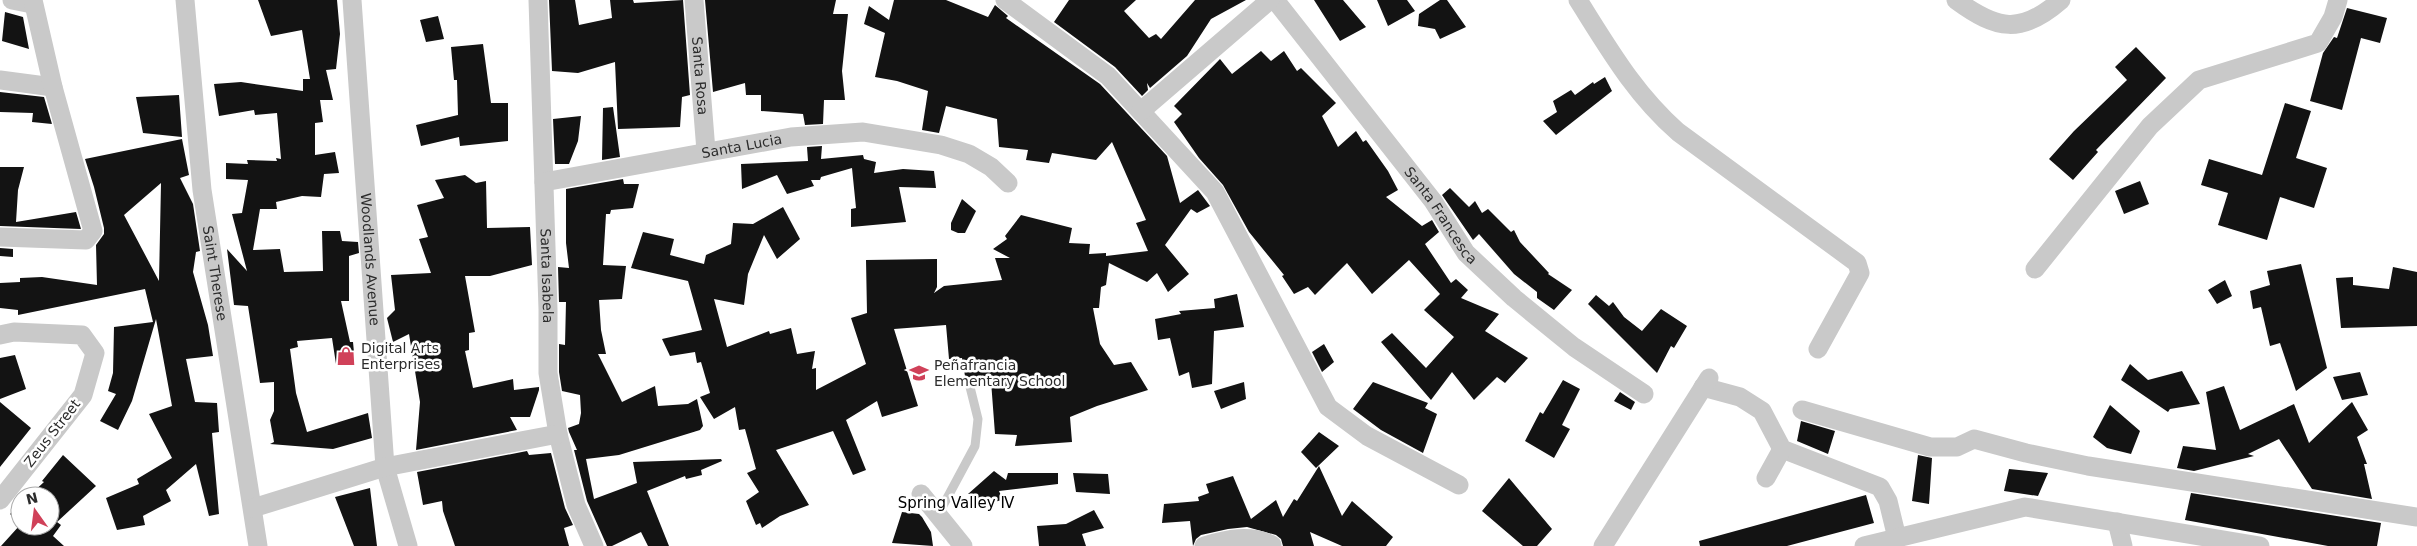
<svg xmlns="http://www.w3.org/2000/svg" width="2417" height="546" viewBox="0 0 2417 546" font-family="'DejaVu Sans',sans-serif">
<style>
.building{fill:#131313;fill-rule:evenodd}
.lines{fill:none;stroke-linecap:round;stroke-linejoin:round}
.service{stroke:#c9c9c9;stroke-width:9}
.minor{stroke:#c9c9c9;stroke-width:19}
.labels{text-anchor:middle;stroke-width:5;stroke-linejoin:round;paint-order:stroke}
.street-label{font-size:14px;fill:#2c2c2c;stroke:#fff}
.poi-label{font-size:14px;fill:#2c2c2c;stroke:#fff;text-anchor:start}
.neighbourhood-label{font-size:15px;fill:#000;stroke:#fff}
</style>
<rect width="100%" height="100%" fill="#fff"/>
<!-- building -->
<path class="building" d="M 258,0 L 337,0 L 340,34 L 336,69 L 326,70 L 333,100 L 320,100 L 323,122 L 315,123 L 315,155 L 335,152 L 339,173 L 324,174 L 321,197 L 302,196 L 276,202 L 277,209 L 260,209 L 253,250 L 280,249 L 284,272 L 323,271 L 322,231 L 340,231 L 342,241 L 358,242 L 359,253 L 349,256 L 349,301 L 341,301 L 350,342 L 353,342 L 355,363 L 336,364 L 332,338 L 297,341 L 298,347 L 290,349 L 296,393 L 307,432 L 368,413 L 372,438 L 333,449 L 270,444 L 274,442 L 270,420 L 274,411 L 274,382 L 260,383 L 248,306 L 234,305 L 227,249 L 247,271 L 232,214 L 242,213 L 248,180 L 226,179 L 226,163 L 248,164 L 247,160 L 277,161 L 276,158 L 281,159 L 277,113 L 255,115 L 254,110 L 219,116 L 214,84 L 241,82 L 303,91 L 303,79 L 310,79 L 302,30 L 271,36 Z
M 549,0 L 575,0 L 579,25 L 612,18 L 610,0 L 633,0 L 634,3 L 683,0 L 690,95 L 682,97 L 680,127 L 618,129 L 615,62 L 578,73 L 552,71 Z
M 705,0 L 836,0 L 833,14 L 848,14 L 842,71 L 845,100 L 824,100 L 823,124 L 805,125 L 803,114 L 761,111 L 761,95 L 746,95 L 745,83 L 713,92 Z
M 894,0 L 946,0 L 988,17 L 995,5 L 1008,16 L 1006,18 L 1100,84 L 1167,156 L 1180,203 L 1198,190 L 1210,206 L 1197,213 L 1191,209 L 1165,245 L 1189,274 L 1168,292 L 1157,273 L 1147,282 L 1109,263 L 1106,285 L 1101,287 L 1099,308 L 1093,308 L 1100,344 L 1114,365 L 1131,362 L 1148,390 L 1097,406 L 1070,417 L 1072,442 L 1015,446 L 1017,435 L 995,434 L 991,381 L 975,384 L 971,381 L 966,382 L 962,358 L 949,359 L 946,325 L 894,329 L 918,406 L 882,417 L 877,401 L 846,420 L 866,470 L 853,475 L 833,431 L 776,450 L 809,505 L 780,516 L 762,528 L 760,523 L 756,525 L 746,501 L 759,492 L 747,473 L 756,469 L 745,429 L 739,430 L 735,407 L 714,419 L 700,397 L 710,393 L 701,362 L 697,363 L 695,352 L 670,356 L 662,339 L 702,330 L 688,281 L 631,268 L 643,232 L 674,239 L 670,255 L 704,264 L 706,255 L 731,244 L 733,223 L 753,224 L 783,207 L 800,239 L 777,259 L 764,235 L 748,274 L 744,305 L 714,299 L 727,347 L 769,331 L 770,334 L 791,328 L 797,354 L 815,351 L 812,369 L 816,368 L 816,390 L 866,364 L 851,318 L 867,313 L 866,260 L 937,259 L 937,287 L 934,293 L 944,286 L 1002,280 L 995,258 L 1010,258 L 993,249 L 1007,239 L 1005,236 L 1021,215 L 1072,228 L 1069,243 L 1090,244 L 1089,254 L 1106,253 L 1106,256 L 1148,251 L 1136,223 L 1146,220 L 1112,142 L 1096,160 L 1052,153 L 1049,163 L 1026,160 L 1028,150 L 999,147 L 997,119 L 946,106 L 939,133 L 922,130 L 928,91 L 897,81 L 875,77 L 885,33 L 864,24 L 869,6 L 889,20 Z
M 1069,0 L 1136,0 L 1124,11 L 1149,38 L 1156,34 L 1161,39 L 1195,0 L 1246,0 L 1211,19 L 1187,56 L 1150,88 L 1147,83 L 1148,90 L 1142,96 L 1115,67 L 1054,22 Z
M 1314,0 L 1343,0 L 1366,27 L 1340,41 Z
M 1377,0 L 1407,0 L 1415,11 L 1388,26 Z
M 1440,0 L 1447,0 L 1466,27 L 1440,39 L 1435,29 L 1418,26 L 1419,14 Z
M 2347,8 L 2387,18 L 2380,43 L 2361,38 L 2342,110 L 2310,101 L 2323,53 L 2334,37 L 2337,38 Z
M 5,12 L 23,17 L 29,49 L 2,41 Z
M 438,16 L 444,39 L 426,42 L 420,20 Z
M 483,44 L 491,103 L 508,103 L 508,141 L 460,146 L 459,137 L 421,146 L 416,125 L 458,115 L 457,80 L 454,80 L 451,47 Z
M 2136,47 L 2166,78 L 2096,150 L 2098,152 L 2073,180 L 2049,159 L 2074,131 L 2127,80 L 2115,67 Z
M 1261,51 L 1271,61 L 1284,51 L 1297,71 L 1301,68 L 1336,103 L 1322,116 L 1338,147 L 1356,131 L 1363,142 L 1366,140 L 1388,171 L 1398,190 L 1386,197 L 1422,226 L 1432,220 L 1439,232 L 1425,244 L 1451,283 L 1456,279 L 1468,290 L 1461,298 L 1499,314 L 1485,331 L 1528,358 L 1505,383 L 1497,377 L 1474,400 L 1452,372 L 1431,400 L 1381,342 L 1392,333 L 1426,368 L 1454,337 L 1424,310 L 1440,294 L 1409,260 L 1372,294 L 1347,263 L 1315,295 L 1308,287 L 1294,294 L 1282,276 L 1284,275 L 1249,232 L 1223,185 L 1199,158 L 1174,122 L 1182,114 L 1174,106 L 1220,59 L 1232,74 Z
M 1605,77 L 1612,91 L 1556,135 L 1543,121 L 1557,112 L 1553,101 L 1571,90 L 1575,95 L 1593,82 L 1594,84 Z
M 0,92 L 44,97 L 52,124 L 32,122 L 33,113 L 0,112 Z
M 179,95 L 182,137 L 143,133 L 136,97 Z
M 2285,103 L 2311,111 L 2296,158 L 2327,168 L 2314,208 L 2280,197 L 2267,240 L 2218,225 L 2228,193 L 2201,185 L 2209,159 L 2262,175 Z
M 613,107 L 620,157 L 602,160 L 603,108 Z
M 581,116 L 578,141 L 569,164 L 555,164 L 553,119 Z
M 182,139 L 189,175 L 180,178 L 193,204 L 200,251 L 196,252 L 193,272 L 208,325 L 213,356 L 186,359 L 195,402 L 217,403 L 219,432 L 212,433 L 219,514 L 209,516 L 196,464 L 166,490 L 171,501 L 143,516 L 145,525 L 117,530 L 106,498 L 139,484 L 137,479 L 172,458 L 149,414 L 172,406 L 156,319 L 132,401 L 118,430 L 100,421 L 116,394 L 108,391 L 113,373 L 114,327 L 153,322 L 145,289 L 18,315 L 18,310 L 0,308 L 0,283 L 20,282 L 20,278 L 42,277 L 97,285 L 96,245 L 104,234 L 104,228 L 94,187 L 85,159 ZM 161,183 L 161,184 L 159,281 L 124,215 Z
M 822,146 L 821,159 L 863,155 L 864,159 L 876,162 L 874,173 L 903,169 L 934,171 L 936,188 L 899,187 L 906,222 L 851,227 L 851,209 L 856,208 L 852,168 L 821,177 L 820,180 L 811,180 L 814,186 L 787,194 L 777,175 L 742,189 L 741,164 L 808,161 L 807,147 Z
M 0,167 L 24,167 L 18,190 L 16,222 L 76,212 L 81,229 L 0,226 Z
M 465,175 L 476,183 L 486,181 L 487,228 L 530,227 L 532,265 L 490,276 L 465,276 L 475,332 L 469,333 L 469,350 L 465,351 L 473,388 L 513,379 L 514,390 L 539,387 L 539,390 L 530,417 L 510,417 L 517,430 L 416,450 L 420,402 L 409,334 L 393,342 L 387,318 L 395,310 L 391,275 L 431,273 L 419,239 L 428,237 L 417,205 L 444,198 L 435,180 Z
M 623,179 L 624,184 L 639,184 L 633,208 L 611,210 L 610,214 L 606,214 L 603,265 L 626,266 L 622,299 L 599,300 L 601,330 L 606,354 L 598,354 L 622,402 L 655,386 L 658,406 L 688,404 L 697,399 L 703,426 L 700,430 L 619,455 L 586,459 L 594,499 L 637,483 L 633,462 L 721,459 L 722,461 L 701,470 L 702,475 L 686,479 L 685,476 L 647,491 L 669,546 L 648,546 L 641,532 L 612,546 L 607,546 L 587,501 L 574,450 L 577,450 L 569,432 L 568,428 L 579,424 L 581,413 L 580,395 L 562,391 L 559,372 L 559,344 L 565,345 L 566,302 L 559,302 L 558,267 L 569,268 L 566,243 L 566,189 Z
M 2140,181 L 2149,204 L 2124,214 L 2115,191 Z
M 1450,188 L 1469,207 L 1475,201 L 1482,213 L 1488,209 L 1511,232 L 1514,230 L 1520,242 L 1549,273 L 1548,274 L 1572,290 L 1554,310 L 1537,298 L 1537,292 L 1514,274 L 1479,234 L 1473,240 L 1442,195 Z
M 962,199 L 976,211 L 965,233 L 958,233 L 951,230 L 951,223 Z
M 0,248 L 13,249 L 13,257 L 0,256 Z
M 2301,264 L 2327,368 L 2296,391 L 2280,343 L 2270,346 L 2261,307 L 2253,309 L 2250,291 L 2270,285 L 2267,271 Z
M 2393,267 L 2417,272 L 2417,326 L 2341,328 L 2336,278 L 2353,277 L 2353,285 L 2389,289 Z
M 2225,280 L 2232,296 L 2217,304 L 2208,290 Z
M 1237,294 L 1244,327 L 1214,331 L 1212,384 L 1192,388 L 1189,372 L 1179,376 L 1170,338 L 1158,340 L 1155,319 L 1181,314 L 1179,311 L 1215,308 L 1214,299 Z
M 1596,295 L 1609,306 L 1613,302 L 1624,317 L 1642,331 L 1661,309 L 1687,326 L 1674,348 L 1671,346 L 1657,373 L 1588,304 Z
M 1324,344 L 1334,362 L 1322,372 L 1312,352 Z
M 15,355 L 26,389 L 0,399 L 0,358 Z
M 2130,364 L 2148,380 L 2182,371 L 2200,404 L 2170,409 L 2168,412 L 2121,380 Z
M 2360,372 L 2368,395 L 2342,400 L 2333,377 Z
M 1563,380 L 1580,389 L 1562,425 L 1570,429 L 1554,458 L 1525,441 L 1540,412 L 1543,414 Z
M 1244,382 L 1246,399 L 1221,409 L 1214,391 Z
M 1373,382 L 1428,403 L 1425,408 L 1437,414 L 1423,453 L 1381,430 L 1353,409 Z
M 2224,386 L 2240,430 L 2294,404 L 2309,443 L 2352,402 L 2368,430 L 2357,437 L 2367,464 L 2364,464 L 2372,499 L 2312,489 L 2279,439 L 2248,454 L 2254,456 L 2194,471 L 2177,468 L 2183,446 L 2216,450 L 2206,392 Z
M 1620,392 L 1635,402 L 1631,410 L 1614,401 Z
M 0,402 L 31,428 L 0,467 Z
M 2110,405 L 2140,431 L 2131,454 L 2107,448 L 2093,437 Z
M 1801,421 L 1835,431 L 1828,454 L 1797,441 Z
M 1319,432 L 1339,446 L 1316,468 L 1301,452 Z
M 527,451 L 529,455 L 551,453 L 565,508 L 573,525 L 564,528 L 569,546 L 455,546 L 443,511 L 442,501 L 423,505 L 417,472 Z
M 63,455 L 96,486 L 57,522 L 61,525 L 53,536 L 64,546 L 1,546 L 20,525 L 50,526 L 50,496 L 29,496 L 44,482 L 42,481 Z
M 1918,455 L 1932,458 L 1929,504 L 1912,501 Z
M 1319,466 L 1342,516 L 1352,501 L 1393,537 L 1386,546 L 1342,546 L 1310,532 L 1314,546 L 1283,546 L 1281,539 L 1276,535 L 1247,527 L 1228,529 L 1201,535 L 1196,539 L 1193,546 L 1190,521 L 1162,523 L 1164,504 L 1199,501 L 1198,497 L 1209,493 L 1206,484 L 1233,476 L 1251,519 L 1276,500 L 1283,517 L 1294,499 L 1297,501 Z
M 2009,469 L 2048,473 L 2038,496 L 2004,491 Z
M 994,471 L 1006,480 L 1008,473 L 1058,473 L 1058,484 L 999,491 L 1003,500 L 973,506 L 970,494 L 968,494 Z
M 1073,473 L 1108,474 L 1110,494 L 1076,492 Z
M 1509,478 L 1552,529 L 1537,546 L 1523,546 L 1482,511 Z
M 370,488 L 377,546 L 354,546 L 335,497 Z
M 2191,493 L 2381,523 L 2377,546 L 2328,546 L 2185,520 Z
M 1866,495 L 1874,523 L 1787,546 L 1700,546 L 1699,541 Z
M 20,504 L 20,522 L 10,514 Z
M 1094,510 L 1104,528 L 1082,534 L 1086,546 L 1039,546 L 1037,526 L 1066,524 Z
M 902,512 L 919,514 L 922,517 L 931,532 L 933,546 L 892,543 Z"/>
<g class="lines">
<!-- service -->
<path class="service" d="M 938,515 L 975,446 L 978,419 L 970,387"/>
<!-- minor -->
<g class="minor">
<path d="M 12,0 L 32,4"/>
<path id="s1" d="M 185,0 L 202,190 L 258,546"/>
<path id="s2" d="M 352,0 L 385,467 L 408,546"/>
<path id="s3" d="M 538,0 L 548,309 L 548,373 L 558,434 L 576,505 L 594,546"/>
<path id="s4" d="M 694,0 L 706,151"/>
<path d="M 1005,0 L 1108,76 L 1215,192 L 1328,407 L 1367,436 L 1459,485"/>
<path id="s5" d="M 1275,0 L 1433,201 L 1466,253 L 1514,298 L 1574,347 L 1644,394"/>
<path d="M 1578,0 C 1609,49 1634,93 1678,132 L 1857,263 L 1860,273 L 1818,349"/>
<path d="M 1956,0 C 1997,30 2021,35 2061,0"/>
<path d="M 0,80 L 53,87"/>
<path d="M 1141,111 L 1270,0"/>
<path id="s6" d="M 544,182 L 791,137 L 863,132 L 941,145 L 969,154 L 991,167 L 1008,183"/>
<path d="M 0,237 L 86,240 L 93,231 L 53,87 L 33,0"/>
<path d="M 2035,269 L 2150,126 L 2199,80 L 2318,43 L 2333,17 L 2338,0"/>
<path d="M 0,335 L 14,332 L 82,335 L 95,353 L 83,395 L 0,500"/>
<path d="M 1703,387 L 1740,397 L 1762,411 L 1782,449 L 1880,487 L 1888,501 L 1897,538"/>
<path d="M 1802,410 L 1930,447 L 1957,447 L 1974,439 L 2026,453 L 2088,466 L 2417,517"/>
<path d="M 1766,478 L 1782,449"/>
<path d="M 921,494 L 963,546"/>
<path d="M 253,508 L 385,467 L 558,434"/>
<path d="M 2117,522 L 2123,546"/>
<path d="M 1204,546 C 1227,539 1250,534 1272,545"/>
<path d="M 1603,546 L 1709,378"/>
<path d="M 1864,546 L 2025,507 L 2260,546"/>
</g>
</g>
<!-- icons -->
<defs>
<g id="shop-bare" transform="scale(1.5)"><path d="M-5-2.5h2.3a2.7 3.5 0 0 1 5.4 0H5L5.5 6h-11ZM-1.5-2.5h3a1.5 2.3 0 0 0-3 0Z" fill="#d04159" stroke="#fff" stroke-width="2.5" paint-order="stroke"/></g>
<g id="school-bare" transform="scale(1.5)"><path d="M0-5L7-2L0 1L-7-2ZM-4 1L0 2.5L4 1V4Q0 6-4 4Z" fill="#d04159" stroke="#fff" stroke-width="2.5" paint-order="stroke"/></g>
</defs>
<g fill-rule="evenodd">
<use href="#shop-bare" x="346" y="356"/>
<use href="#school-bare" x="919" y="373"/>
</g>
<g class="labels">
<!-- street labels -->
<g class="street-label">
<text dy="5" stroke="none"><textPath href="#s4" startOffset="76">Santa Rosa</textPath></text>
<text dy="5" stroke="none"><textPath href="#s6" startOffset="201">Santa Lucia</textPath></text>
<text dy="5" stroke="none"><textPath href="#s5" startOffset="272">Santa Francesca</textPath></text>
<text dy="5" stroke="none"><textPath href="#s2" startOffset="260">Woodlands Avenue</textPath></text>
<text dy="5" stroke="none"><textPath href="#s1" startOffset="275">Saint Therese</textPath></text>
<text dy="5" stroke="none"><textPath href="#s3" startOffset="276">Santa Isabela</textPath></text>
<text transform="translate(52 433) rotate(-52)" y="5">Zeus Street</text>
</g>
<!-- poi labels -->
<g class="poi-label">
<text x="361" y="353">Digital Arts<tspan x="361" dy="16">Enterprises</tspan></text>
<text x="934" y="370">Peñafrancia<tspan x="934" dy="16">Elementary School</tspan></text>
</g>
<!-- neighbourhood labels -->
<g class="neighbourhood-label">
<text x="956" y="508">Spring Valley Ⅳ</text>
</g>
</g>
<!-- north arrow -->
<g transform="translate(35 511) rotate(346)"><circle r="24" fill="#ffffff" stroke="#ababab"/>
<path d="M0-4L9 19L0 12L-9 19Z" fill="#d04159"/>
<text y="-8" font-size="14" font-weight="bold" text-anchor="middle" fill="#2c2c2c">N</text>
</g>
</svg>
